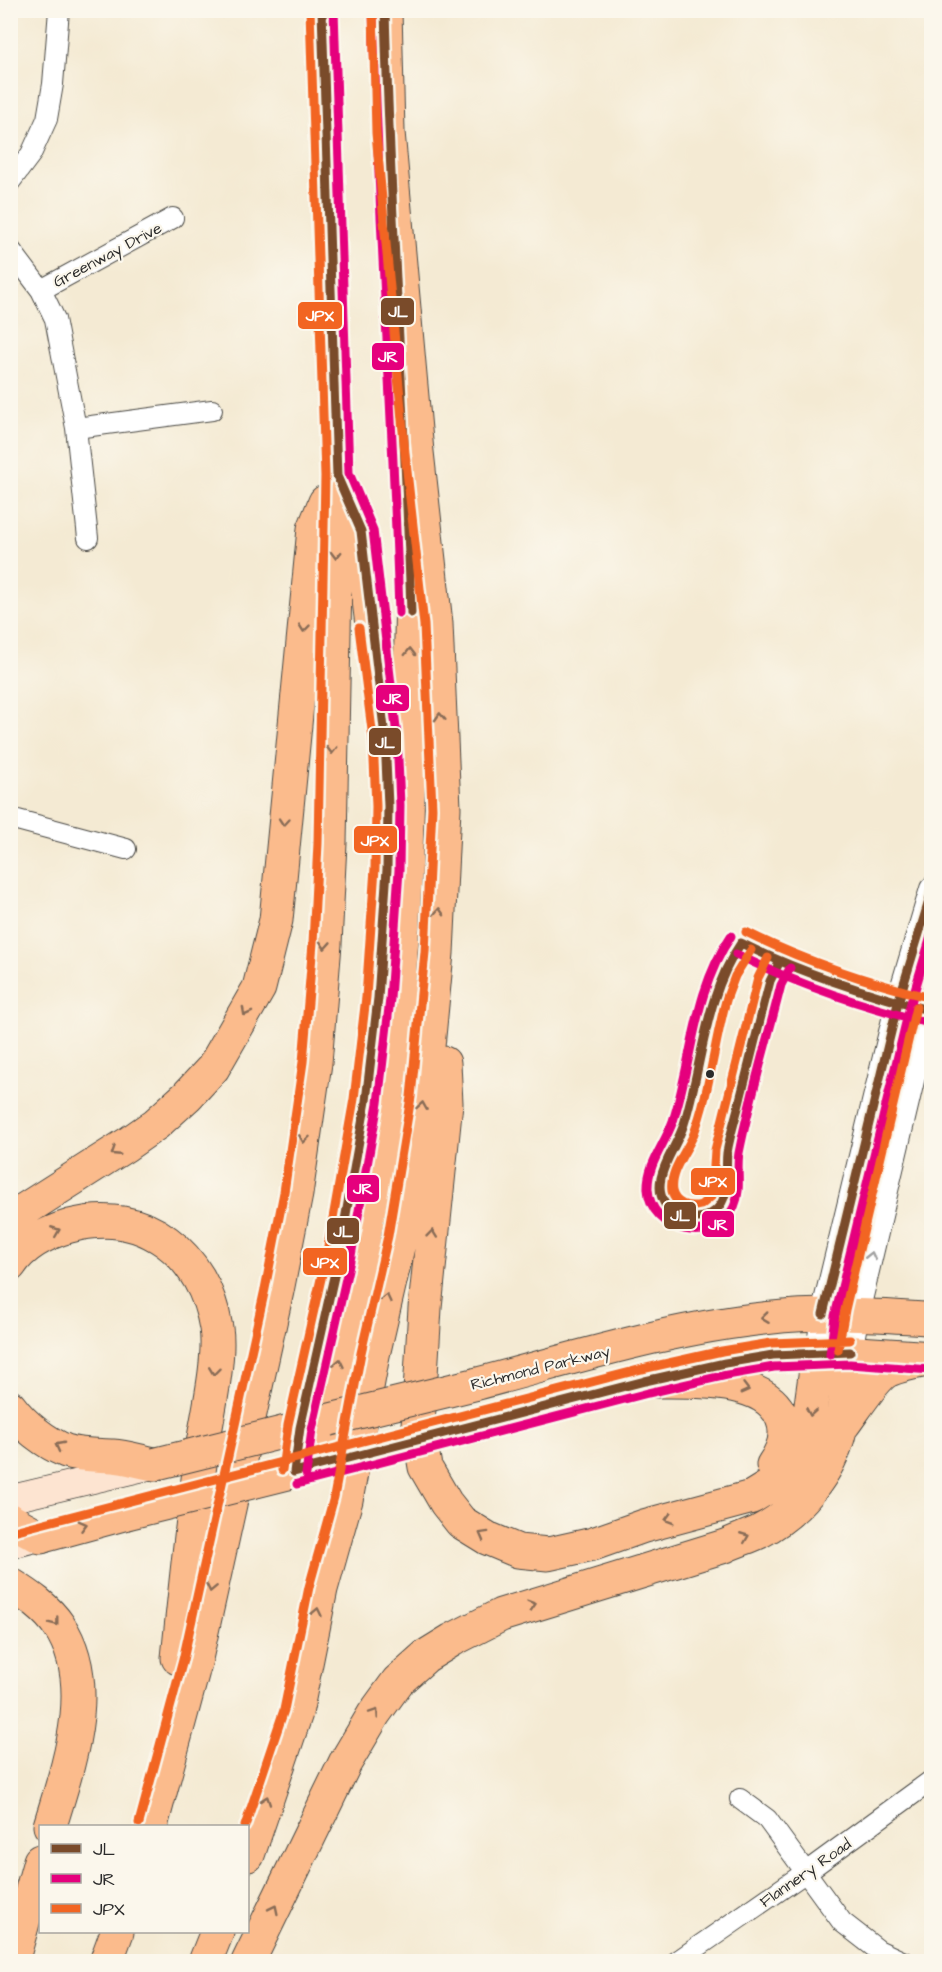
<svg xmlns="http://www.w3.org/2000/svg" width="942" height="1972" viewBox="0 0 942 1972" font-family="'Architects Daughter',sans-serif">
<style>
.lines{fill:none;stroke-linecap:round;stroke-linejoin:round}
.minor-casing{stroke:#494844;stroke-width:22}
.tertiary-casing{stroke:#494844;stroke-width:26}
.secondary-casing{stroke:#494844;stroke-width:29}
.trunk-casing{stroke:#494844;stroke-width:34}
.motorway-casing{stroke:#494844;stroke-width:35}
.minor{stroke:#fff;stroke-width:20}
.tertiary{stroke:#fff;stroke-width:24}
.secondary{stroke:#fde4d1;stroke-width:27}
.trunk{stroke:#fbbb8c;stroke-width:32}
.motorway{stroke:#fbbb8c;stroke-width:33}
.trunk-bridge-casing{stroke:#494844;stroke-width:34;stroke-linecap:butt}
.trunk-bridge{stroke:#fbbb8c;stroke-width:32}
.bus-1-casing{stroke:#fbf7ec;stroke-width:14}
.bus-2-casing{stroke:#fbf7ec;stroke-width:14}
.bus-3-casing{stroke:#fbf7ec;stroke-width:14}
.bus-1{stroke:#7a4b2a;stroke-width:9}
.bus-2{stroke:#e5007d;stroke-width:9}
.bus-3{stroke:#f26522;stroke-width:9}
.oneway{stroke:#896c57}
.oneway2{stroke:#a0a0a0}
.bus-dot{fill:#2b2b2b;stroke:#fbf7ec;stroke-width:2}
.labels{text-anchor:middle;stroke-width:4.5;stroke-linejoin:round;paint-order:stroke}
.street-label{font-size:16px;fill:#2b2b2b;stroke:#fbf7ec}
.line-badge{stroke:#fbf7ec;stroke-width:2}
.badge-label{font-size:16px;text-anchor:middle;font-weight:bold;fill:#fff}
</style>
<rect width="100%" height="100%" fill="#fbf7ec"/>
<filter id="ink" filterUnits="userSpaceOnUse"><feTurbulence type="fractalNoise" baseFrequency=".0167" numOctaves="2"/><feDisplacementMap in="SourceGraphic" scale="12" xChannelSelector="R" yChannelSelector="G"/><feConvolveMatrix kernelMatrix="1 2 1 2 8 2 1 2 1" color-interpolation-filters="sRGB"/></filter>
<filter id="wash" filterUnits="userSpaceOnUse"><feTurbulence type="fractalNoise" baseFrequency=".008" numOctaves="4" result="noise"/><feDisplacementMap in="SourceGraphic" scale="24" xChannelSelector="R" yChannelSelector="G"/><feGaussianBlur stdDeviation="1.35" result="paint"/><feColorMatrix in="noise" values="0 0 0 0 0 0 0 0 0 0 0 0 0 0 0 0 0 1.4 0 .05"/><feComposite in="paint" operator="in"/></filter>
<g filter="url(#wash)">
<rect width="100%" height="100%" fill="#f4ead3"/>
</g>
<g filter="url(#ink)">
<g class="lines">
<!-- minor casing -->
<g class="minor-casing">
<path id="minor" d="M 10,182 L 31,154 L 47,119 L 53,84 L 59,10
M 10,249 L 41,290 L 55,319 L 76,428 L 88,538
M 41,290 L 173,218
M 76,428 L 212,410
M 10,818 L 126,849
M 740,1799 L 767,1819 L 842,1922 L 878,1950 L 904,1962
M 676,1962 L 806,1872 L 932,1780"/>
</g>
<!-- tertiary casing -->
<g class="tertiary-casing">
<path id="tertiary" d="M 850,1352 L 857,1313 L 932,996
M 818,1354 L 823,1314 L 898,1003 L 932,889"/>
</g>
<!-- secondary casing -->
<g class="secondary-casing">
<path id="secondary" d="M 10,1499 L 154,1465
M 10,1545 L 41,1537"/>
</g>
<!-- trunk casing -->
<g class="trunk-casing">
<path id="trunk" d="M 476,1384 C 572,1359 669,1328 768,1318 C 823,1312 877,1315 932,1319
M 477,1425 L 645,1381 L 725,1363 L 773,1355 L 850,1352 L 926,1357
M 41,1537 L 125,1514"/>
</g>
<!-- motorway casing -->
<g class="motorway-casing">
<path id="motorway" d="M 341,486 L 361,531 L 385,737 L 387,788
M 444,1063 L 446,1103 L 425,1308 L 418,1425 L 425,1467 L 446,1503 L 461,1522 L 487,1538 L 518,1551 L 548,1554 L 593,1544 L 644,1526 L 752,1497 L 778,1481 L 796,1461 L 807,1434 L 818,1354
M 10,1219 L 126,1145 L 156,1124 L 187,1096 L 213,1068 L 259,988 L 276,920 L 314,529 L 325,502
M 10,1265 C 23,1245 46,1233 70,1226 C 145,1206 204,1254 216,1328 C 221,1359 207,1417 202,1450 C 192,1519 185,1589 178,1658
M 645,1381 C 684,1382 765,1374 782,1418 C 789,1434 783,1451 773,1465
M 10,1407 C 23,1425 46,1443 66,1451 C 82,1456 98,1455 113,1456 C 127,1457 142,1462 155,1464
M 843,1425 C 854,1411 875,1376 889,1370 C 902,1364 918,1362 932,1359
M 322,1465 C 329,1410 341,1355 352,1300 C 365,1233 378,1166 387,1099 C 409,931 408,760 412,591 L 411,565
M 294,1472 L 300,1428 L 337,1265
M 10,1520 L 41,1537
M 10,1584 C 29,1596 47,1608 59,1626 C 98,1684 68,1766 50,1826
M 151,1826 L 195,1663 L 277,1291 L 296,1194 L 315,1063 L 325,944 L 330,843 L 337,476 L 322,10
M 248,1855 L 296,1713 L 321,1589 L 346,1500 L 373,1355 L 400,1238 L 423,1099 L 437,953 L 444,808 L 436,624 L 417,452 L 388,132 L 385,10
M 12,1962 L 40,1861
M 106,1962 L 117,1932
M 205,1962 L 217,1932
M 248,1962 L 345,1763 L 374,1714 L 398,1681 L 426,1656 L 452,1640 L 501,1615 L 725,1546 C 736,1541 748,1537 759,1532 C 798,1512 830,1473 840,1430 C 846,1405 847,1378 850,1352"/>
</g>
<!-- minor -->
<use href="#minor" class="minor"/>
<!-- tertiary -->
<use href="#tertiary" class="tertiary"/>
<!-- secondary -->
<use href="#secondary" class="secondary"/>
<!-- trunk -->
<use href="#trunk" class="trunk"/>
<!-- motorway -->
<use href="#motorway" class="motorway"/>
<!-- trunk-bridge casing -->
<g class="trunk-bridge-casing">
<path id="trunk-bridge" d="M 328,1420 L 476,1384
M 155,1464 L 300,1428
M 125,1514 L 322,1465 L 477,1425"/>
</g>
<!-- trunk-bridge -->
<use href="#trunk-bridge" class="trunk-bridge"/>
<!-- bus-1 casing -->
<g class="bus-1-casing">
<path id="bus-1" d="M 385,10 C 390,211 405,412 411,613
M 741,943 C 704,997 703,1063 684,1124 C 678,1143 665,1159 661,1178 C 659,1187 660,1196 665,1204 C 677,1223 711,1224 722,1202 C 730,1187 725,1169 727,1153 C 730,1134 737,1114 741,1096 C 751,1057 760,1019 770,981 L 779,963
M 741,943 C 801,973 863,993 928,1010
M 823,1314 L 898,1003 L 932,891
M 294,1472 L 300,1428 L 339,1254 L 366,1101 L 378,998 L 387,869 L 388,806 L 385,737 L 361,531 L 337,476 L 322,10
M 294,1472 L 645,1381 L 725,1363 L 773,1355 L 850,1352"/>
</g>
<!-- bus-2 casing -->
<g class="bus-2-casing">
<path id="bus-2" d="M 373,10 C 378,212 393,412 399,613
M 731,936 C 693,992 693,1059 673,1121 C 665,1144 647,1164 648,1189 C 650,1232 715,1247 734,1207 C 742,1189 736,1171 739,1153 C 750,1097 767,1041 781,985 L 790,968
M 736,954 C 796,984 859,1005 925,1022
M 830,1355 L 835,1316 L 910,1006 L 932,933
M 306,1474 L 312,1430 L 351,1256 L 378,1103 L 390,999 L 399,870 L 400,805 L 397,736 L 373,530 L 349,473 L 334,10
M 297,1484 L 648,1393 L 727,1375 L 774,1367 L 850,1364 L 931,1370"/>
</g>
<!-- bus-3 casing -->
<g class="bus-3-casing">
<path id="bus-3" d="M 746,932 C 806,962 867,982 931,998
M 751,950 L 735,976 L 727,997 C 714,1042 710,1092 693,1136 C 686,1152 669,1172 672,1191 C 675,1205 689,1208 701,1205 L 712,1196 L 715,1150 L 758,978 L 768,958
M 838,1350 L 845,1310 L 916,1007
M 282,1470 L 288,1425 L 327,1252 L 354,1099 L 366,997 L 375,868 L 376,806 L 373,738 L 359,628
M 10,1532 L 642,1369 L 722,1351 L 771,1343 L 850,1340
M 139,1823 L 183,1660 L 265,1289 L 284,1192 L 303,1062 L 313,943 L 318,843 L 325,476 L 310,10
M 245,1826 L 284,1710 L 309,1587 L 334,1497 L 361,1353 L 388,1236 L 411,1097 L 425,952 L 432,808 L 424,625 L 405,453 L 376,133 L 373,10"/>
</g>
<!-- bus-1 -->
<use href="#bus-1" class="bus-1"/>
<!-- bus-2 -->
<use href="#bus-2" class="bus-2"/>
<!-- bus-3 -->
<use href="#bus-3" class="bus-3"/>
</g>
<!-- one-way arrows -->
<defs><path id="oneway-chevron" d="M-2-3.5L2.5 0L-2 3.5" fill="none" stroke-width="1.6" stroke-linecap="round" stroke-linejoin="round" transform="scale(1.5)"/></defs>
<g class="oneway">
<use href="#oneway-chevron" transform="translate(336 555) rotate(91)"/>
<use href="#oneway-chevron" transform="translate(304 628) rotate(96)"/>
<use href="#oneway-chevron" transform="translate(410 652) rotate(-89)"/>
<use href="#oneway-chevron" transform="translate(440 717) rotate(-93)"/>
<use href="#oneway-chevron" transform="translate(332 750) rotate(91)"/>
<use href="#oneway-chevron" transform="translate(284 822) rotate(95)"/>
<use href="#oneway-chevron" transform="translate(439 912) rotate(-87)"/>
<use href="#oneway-chevron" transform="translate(325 945) rotate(94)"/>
<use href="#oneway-chevron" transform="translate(246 1012) rotate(118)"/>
<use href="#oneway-chevron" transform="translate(422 1106) rotate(-81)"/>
<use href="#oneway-chevron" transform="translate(304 1139) rotate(98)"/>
<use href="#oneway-chevron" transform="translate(115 1152) rotate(147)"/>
<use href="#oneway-chevron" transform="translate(56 1231) rotate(-22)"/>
<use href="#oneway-chevron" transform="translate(432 1234) rotate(-84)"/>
<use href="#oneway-chevron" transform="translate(386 1298) rotate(-77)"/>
<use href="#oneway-chevron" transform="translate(765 1318) rotate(173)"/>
<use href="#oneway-chevron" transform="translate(339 1363) rotate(-78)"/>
<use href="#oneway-chevron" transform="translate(214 1371) rotate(97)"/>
<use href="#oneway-chevron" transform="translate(745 1389) rotate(15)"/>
<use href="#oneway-chevron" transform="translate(811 1412) rotate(100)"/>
<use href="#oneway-chevron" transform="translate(59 1446) rotate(-152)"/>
<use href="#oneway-chevron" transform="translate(669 1519) rotate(164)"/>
<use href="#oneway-chevron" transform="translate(83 1525) rotate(-15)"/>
<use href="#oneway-chevron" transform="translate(483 1535) rotate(-151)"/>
<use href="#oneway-chevron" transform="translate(745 1537) rotate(-22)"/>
<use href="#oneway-chevron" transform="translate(211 1588) rotate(102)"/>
<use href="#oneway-chevron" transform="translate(532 1605) rotate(-17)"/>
<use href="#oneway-chevron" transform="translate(317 1612) rotate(-78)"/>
<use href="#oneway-chevron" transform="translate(55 1622) rotate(52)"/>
<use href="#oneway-chevron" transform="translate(375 1713) rotate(-56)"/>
<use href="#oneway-chevron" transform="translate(266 1800) rotate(-71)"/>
<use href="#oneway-chevron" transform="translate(274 1909) rotate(-64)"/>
</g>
<use class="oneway2" href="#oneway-chevron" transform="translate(871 1256) rotate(-77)"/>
</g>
<!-- markers -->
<circle class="bus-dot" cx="710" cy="1074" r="5"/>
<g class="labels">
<!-- street labels -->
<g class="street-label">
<text transform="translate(107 254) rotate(-28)" y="6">Greenway Drive</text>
<text transform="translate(540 1367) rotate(-14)" y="6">Richmond Parkway</text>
<text transform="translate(805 1872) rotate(-35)" y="6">Flannery Road</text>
</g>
</g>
<g class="line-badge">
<rect x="380" y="297" width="35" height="29" rx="6" fill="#7a4b2a"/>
<rect x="297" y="301" width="46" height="29" rx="6" fill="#f26522"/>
<rect x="371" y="342" width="34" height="29" rx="6" fill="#e5007d"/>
<rect x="375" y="684" width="35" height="28" rx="6" fill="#e5007d"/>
<rect x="368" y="727" width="34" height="29" rx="6" fill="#7a4b2a"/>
<rect x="353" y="825" width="45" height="29" rx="6" fill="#f26522"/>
<rect x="690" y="1167" width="46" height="29" rx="6" fill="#f26522"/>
<rect x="346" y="1174" width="34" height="29" rx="6" fill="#e5007d"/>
<rect x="663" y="1201" width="34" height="29" rx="6" fill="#7a4b2a"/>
<rect x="701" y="1210" width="34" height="28" rx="6" fill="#e5007d"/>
<rect x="326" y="1217" width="34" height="28" rx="6" fill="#7a4b2a"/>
<rect x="302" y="1247" width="46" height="29" rx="6" fill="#f26522"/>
</g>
<g class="badge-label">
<text x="398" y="317">JL</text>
<text x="320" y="321">JPX</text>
<text x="388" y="362">JR</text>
<text x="393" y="704">JR</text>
<text x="385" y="748">JL</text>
<text x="375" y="846">JPX</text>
<text x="713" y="1187">JPX</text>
<text x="363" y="1194">JR</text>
<text x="680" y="1221">JL</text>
<text x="718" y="1230">JR</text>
<text x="343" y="1237">JL</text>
<text x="325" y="1268">JPX</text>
</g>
<!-- margin -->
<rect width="942" height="1972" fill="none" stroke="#fbf7ec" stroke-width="36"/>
<!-- legend -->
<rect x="39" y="1825" width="210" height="108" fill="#fbf7ec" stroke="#a8a59f" stroke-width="1.5"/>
<rect x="51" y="1844" width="30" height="9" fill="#7a4b2a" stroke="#a8a59f" stroke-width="1.5"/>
<text x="93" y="1855" font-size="18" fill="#2b2b2b">JL</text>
<rect x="51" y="1874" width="30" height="9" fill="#e5007d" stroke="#a8a59f" stroke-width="1.5"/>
<text x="93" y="1885" font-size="18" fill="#2b2b2b">JR</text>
<rect x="51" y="1904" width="30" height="9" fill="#f26522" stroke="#a8a59f" stroke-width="1.5"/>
<text x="93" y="1915" font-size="18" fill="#2b2b2b">JPX</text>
</svg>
